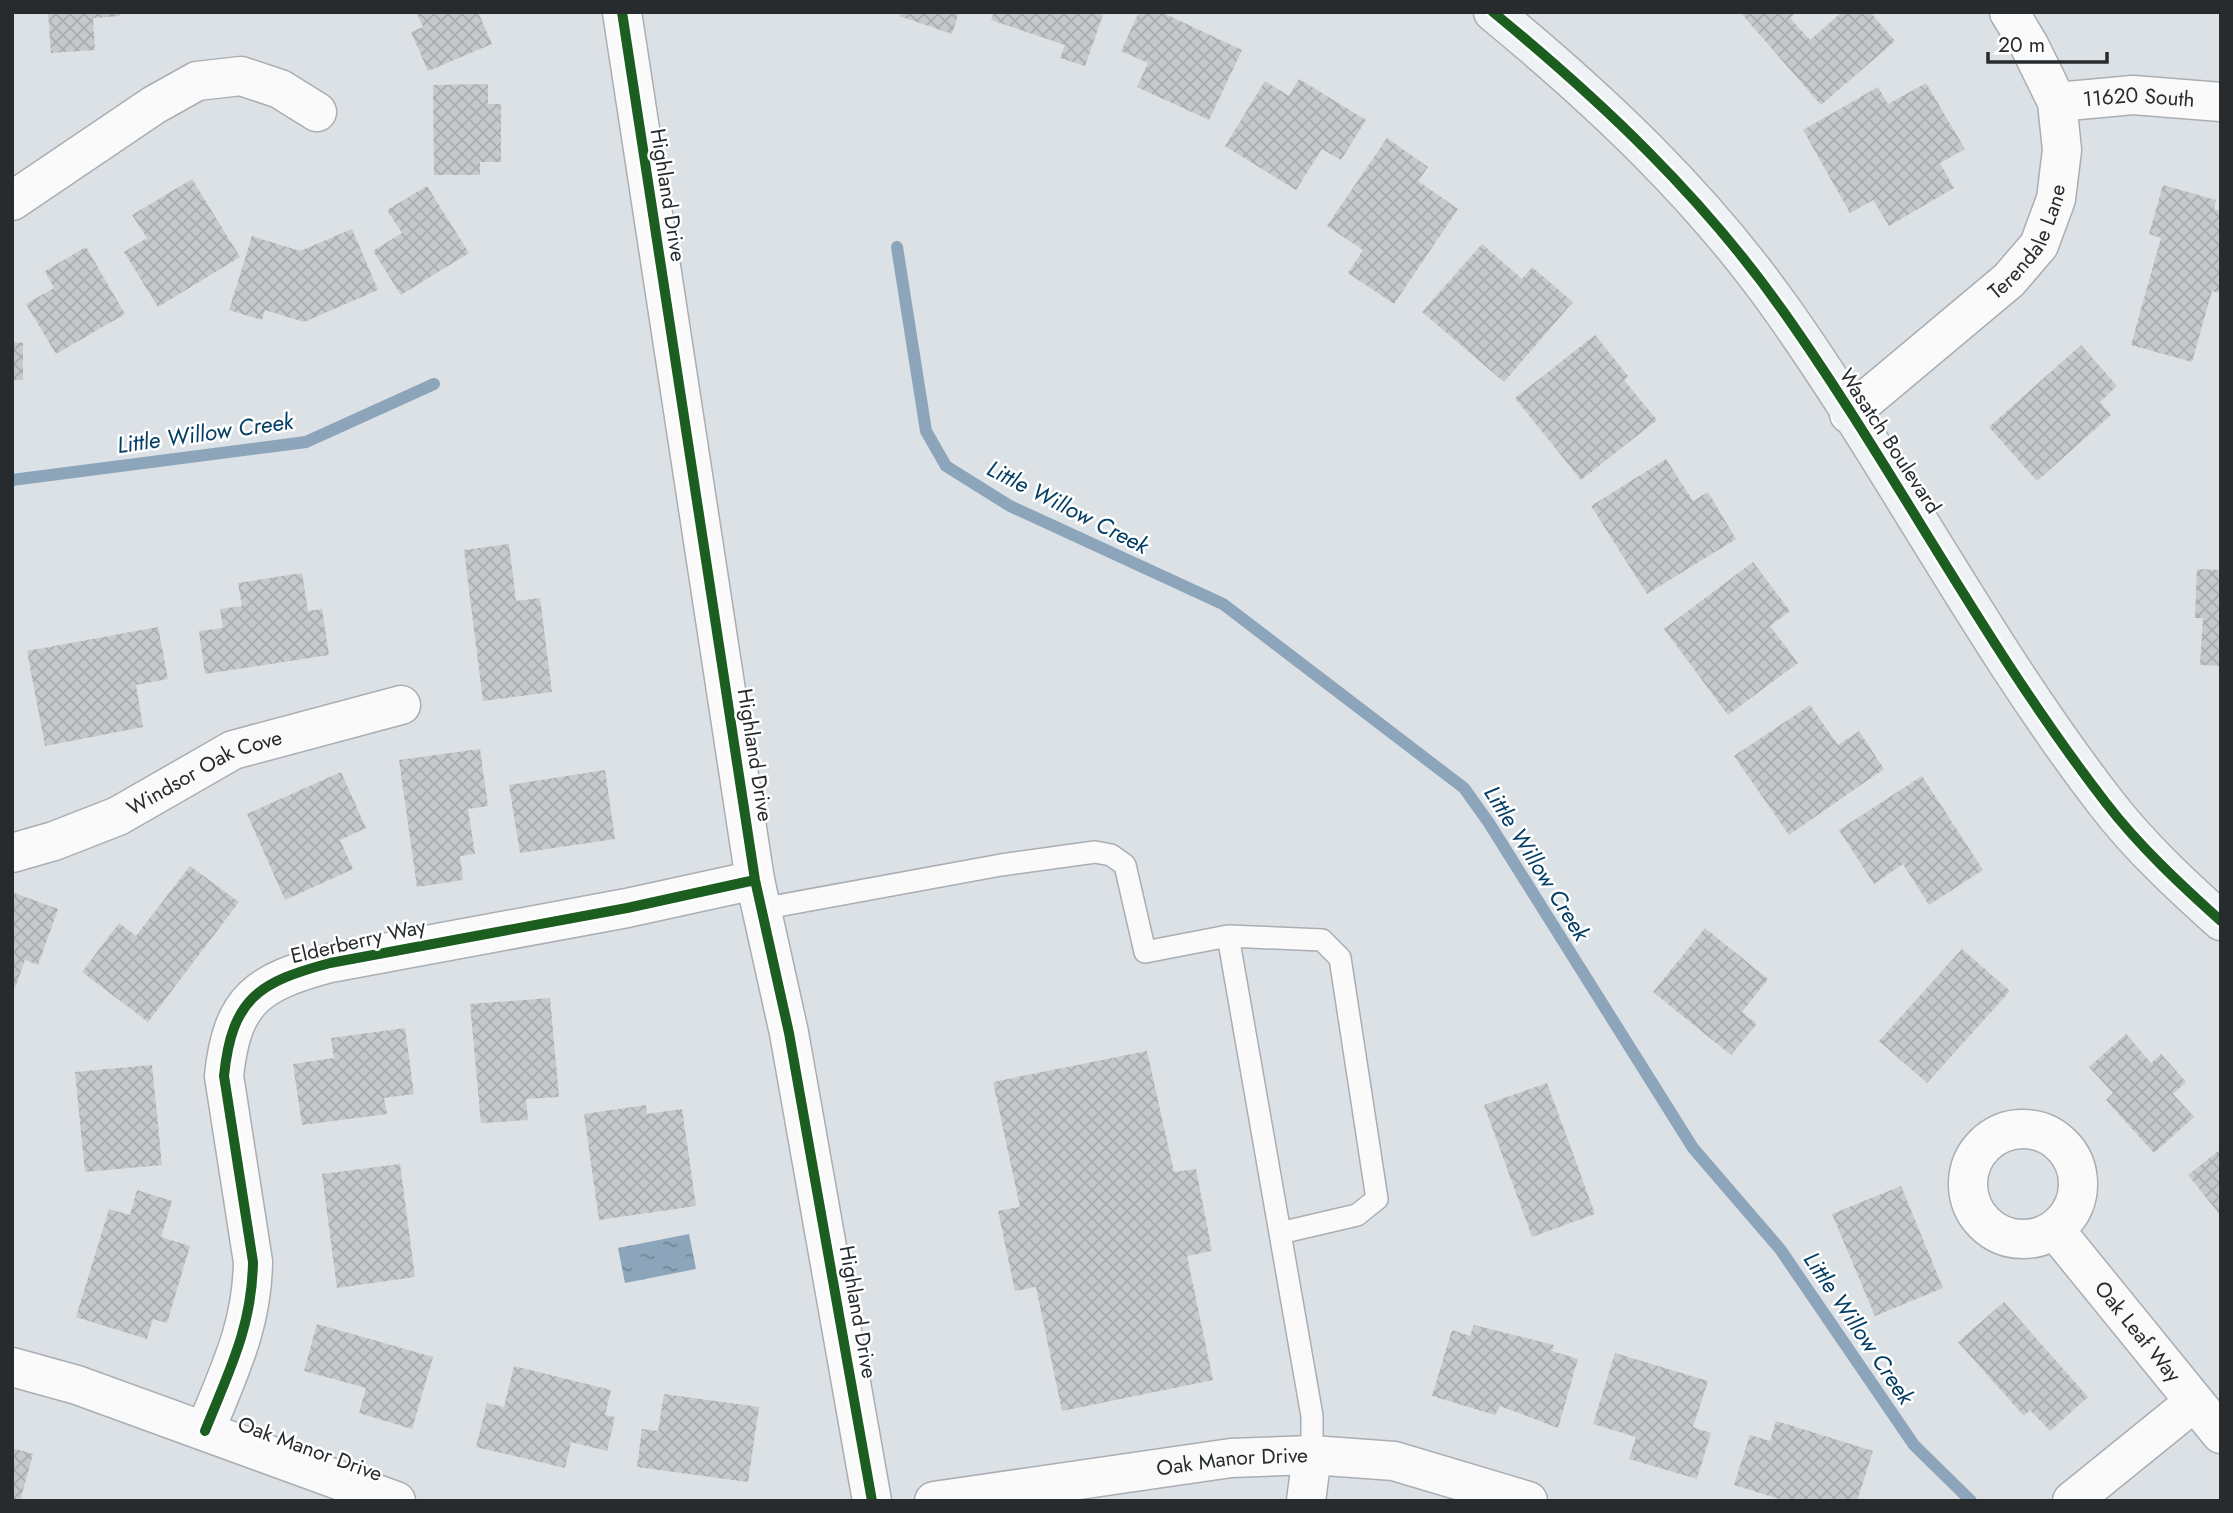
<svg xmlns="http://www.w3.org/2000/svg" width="2233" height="1513" viewBox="0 0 2233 1513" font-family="Jost,sans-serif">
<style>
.water{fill:url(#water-ripples)}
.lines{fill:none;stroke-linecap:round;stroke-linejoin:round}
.stream{stroke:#8ca5ba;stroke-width:12}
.building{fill:url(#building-cross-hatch)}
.service-casing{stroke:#aaaeb2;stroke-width:24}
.minor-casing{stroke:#aaaeb2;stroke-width:41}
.secondary-casing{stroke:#aaaeb2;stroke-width:41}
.service{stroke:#fafafb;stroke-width:21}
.minor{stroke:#fafafb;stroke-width:38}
.secondary{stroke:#eef2f5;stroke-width:38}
.cycleway-casing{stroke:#fff;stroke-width:15}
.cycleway{stroke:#1b5e20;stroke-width:10}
.labels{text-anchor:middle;stroke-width:5;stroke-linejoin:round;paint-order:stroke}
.street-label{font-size:21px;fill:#272b2e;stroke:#fff}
.water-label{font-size:23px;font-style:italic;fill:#033e65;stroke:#fff}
</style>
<defs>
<pattern id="water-ripples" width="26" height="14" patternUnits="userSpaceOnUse" patternTransform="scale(1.75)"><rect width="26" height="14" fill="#8ca5ba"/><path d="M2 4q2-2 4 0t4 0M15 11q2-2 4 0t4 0" fill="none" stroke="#728798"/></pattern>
<pattern id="building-cross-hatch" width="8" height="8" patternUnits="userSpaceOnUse" patternTransform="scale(1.75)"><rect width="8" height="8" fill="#c5c9cc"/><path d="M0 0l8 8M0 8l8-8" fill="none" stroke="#a9adb0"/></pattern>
</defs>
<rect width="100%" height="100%" fill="#dce1e6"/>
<!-- water -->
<path class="water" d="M 689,1234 L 696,1269 L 625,1283 L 618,1248 Z"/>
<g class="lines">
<!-- stream -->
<path class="stream" d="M 897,247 L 926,431 L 946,466 L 1010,506 L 1223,604 L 1464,788 L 1489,823 L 1693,1148 L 1780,1249 L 1914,1445 L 1971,1501
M 12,480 L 306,442 L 434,384"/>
</g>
<!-- building -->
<path class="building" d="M 48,12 L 119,12 L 120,16 L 93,18 L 95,50 L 51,53 Z
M 416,12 L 478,12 L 492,44 L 428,71 L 411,32 L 423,27 Z
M 901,12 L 959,12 L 952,34 L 899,16 Z
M 994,12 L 1104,12 L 1085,66 L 1060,58 L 1065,45 L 991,20 Z
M 1139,12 L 1161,12 L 1242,50 L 1209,120 L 1137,87 L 1148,63 L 1121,51 Z
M 1740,12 L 1796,12 L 1790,18 L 1810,40 L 1842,12 L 1870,12 L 1895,41 L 1821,105 Z
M 1299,79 L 1366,120 L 1341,160 L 1322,149 L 1296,190 L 1225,146 L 1265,81 L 1289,96 Z
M 1926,83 L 1965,149 L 1940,163 L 1954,188 L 1889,226 L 1873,200 L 1850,213 L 1803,130 L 1878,87 L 1888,104 Z
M 488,84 L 488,104 L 501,104 L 501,162 L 480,162 L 480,175 L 434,175 L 433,85 Z
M 1387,138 L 1428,167 L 1418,181 L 1458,209 L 1394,304 L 1348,273 L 1363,250 L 1327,226 Z
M 192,179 L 240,257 L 158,307 L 124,252 L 147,238 L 132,215 Z
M 2163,185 L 2216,200 L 2214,209 L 2221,211 L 2221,293 L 2212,291 L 2192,362 L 2131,345 L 2161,238 L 2149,234 Z
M 427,186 L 469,253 L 401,295 L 373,251 L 402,233 L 387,210 Z
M 352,229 L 378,290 L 304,322 L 265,310 L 262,320 L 229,310 L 252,236 L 300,251 Z
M 1482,244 L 1522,279 L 1532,267 L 1573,302 L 1504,382 L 1422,312 Z
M 86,247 L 125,314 L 56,354 L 26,304 L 54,288 L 45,271 Z
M 1595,335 L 1628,376 L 1624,380 L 1657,420 L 1581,480 L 1515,398 Z
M 12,342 L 23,343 L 23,380 L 12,380 Z
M 2081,345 L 2117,386 L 2100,402 L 2111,415 L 2037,481 L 1989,427 Z
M 1666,459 L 1693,501 L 1708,492 L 1736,539 L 1647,594 L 1591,506 Z
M 509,544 L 516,601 L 540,598 L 552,692 L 483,701 L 464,550 Z
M 1753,562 L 1790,611 L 1770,626 L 1798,663 L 1728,715 L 1664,629 Z
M 2197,569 L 2221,570 L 2221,666 L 2200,665 L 2203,618 L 2195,618 Z
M 302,573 L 308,611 L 322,609 L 329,655 L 205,674 L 199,631 L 223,628 L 220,609 L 242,606 L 238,583 Z
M 158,627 L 168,679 L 136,685 L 143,727 L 45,746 L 27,651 Z
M 1810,705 L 1838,745 L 1859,731 L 1884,769 L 1789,835 L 1734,756 Z
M 480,749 L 488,806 L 468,809 L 475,854 L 460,856 L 463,880 L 417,887 L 399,760 Z
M 605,770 L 615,839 L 520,853 L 509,785 Z
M 341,772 L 366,828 L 340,840 L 353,869 L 285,900 L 247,814 Z
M 1922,776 L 1983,870 L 1929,905 L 1903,864 L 1874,884 L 1839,830 Z
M 190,866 L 239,902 L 148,1022 L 82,972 L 119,923 L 136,936 Z
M 12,892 L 58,909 L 38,965 L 25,960 L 15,988 L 12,987 Z
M 1705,928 L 1768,979 L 1742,1012 L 1757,1024 L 1731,1055 L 1653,992 Z
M 1962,949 L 2010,991 L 1927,1083 L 1879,1041 Z
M 550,998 L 559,1097 L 526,1099 L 528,1120 L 481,1123 L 470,1004 Z
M 405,1028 L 414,1094 L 384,1098 L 387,1114 L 302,1125 L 293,1064 L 334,1058 L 331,1038 Z
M 2126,1034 L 2151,1063 L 2161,1054 L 2186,1082 L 2173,1094 L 2194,1117 L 2154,1153 L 2106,1100 L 2113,1093 L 2089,1067 Z
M 1147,1051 L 1174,1172 L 1196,1169 L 1212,1251 L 1187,1256 L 1213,1380 L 1062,1411 L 1036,1287 L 1015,1291 L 998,1211 L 1020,1207 L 993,1082 Z
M 152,1065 L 162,1165 L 85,1172 L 75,1072 Z
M 1547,1083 L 1595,1214 L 1532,1237 L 1484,1105 Z
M 646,1105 L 647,1114 L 682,1109 L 696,1206 L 599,1220 L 584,1114 Z
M 2221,1149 L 2221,1216 L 2188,1175 Z
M 400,1164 L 415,1277 L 337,1288 L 322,1174 Z
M 1901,1186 L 1943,1288 L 1875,1316 L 1832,1214 Z
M 137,1190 L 172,1201 L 161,1237 L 190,1246 L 167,1323 L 153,1319 L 147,1339 L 76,1317 L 109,1209 L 130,1215 Z
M 2004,1302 L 2088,1397 L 2050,1431 L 2030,1410 L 2024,1416 L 1958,1342 Z
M 317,1324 L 433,1357 L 412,1429 L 359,1413 L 366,1388 L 304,1371 Z
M 1474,1325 L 1554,1345 L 1552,1351 L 1578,1359 L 1558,1428 L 1500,1406 L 1495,1415 L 1432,1396 L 1452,1330 L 1470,1336 Z
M 1615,1353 L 1708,1381 L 1693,1427 L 1711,1433 L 1697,1479 L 1629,1459 L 1636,1437 L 1593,1424 Z
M 514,1366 L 611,1390 L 605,1415 L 615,1417 L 607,1451 L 571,1442 L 565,1468 L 476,1447 L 487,1403 L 504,1407 Z
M 664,1394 L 759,1407 L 748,1482 L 637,1467 L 642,1429 L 658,1431 Z
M 1776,1421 L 1873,1451 L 1857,1501 L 1786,1501 L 1734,1485 L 1750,1435 L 1770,1441 Z
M 12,1448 L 33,1454 L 20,1501 L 12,1501 Z"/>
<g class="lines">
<!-- service casing -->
<g class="service-casing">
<path id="service" d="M 761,909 L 1001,865 L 1095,852 L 1111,855 L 1125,865 L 1145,952 L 1228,936 L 1312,1416 L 1312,1455
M 1228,936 L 1322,940 L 1340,958 L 1377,1199 L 1357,1215 L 1280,1233"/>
</g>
<!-- minor casing -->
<g class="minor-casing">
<g id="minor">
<path d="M 622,12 L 755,880 L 789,1033 L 872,1501"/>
<path id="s1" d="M 2057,102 L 2133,95 L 2221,102"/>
<path d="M 12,201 L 154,105 L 197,81 L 241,76 L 280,89 L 317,112"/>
<path id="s2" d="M 1849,414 L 2009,280 L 2039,245 L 2056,199 L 2062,150 L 2057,102 L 2029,45 L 2009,12"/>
<path id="s3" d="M 12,853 L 54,841 L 118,816 L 233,750 L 401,705"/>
<circle cx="2023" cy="1184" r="55"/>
<path id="s4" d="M 2055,1230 L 2221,1434"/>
<path d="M 12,1367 L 77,1385 L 396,1501"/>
<path d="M 205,1431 C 229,1371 252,1327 253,1262 L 224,1076 C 232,998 259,982 330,963 L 627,908 L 755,880"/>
<path id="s5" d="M 934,1501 L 1231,1458 L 1312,1455 L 1394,1461 L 1528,1501"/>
<path d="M 1306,1501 L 1312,1455"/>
<path d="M 2072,1501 L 2193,1403"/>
</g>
</g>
<!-- secondary casing -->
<g class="secondary-casing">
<path id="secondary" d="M 1493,12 C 1601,101 1702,196 1783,311 C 1896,471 1986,648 2106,803 C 2139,846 2181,885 2221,921"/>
</g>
<!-- service -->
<use href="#service" class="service"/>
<!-- minor -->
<use href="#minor" class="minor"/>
<!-- secondary -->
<use href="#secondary" class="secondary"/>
<!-- cycleway casing -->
<g class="cycleway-casing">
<path id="cycleway" d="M 622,12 L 755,880 L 789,1033 L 872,1501
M 1493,12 C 1601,101 1702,196 1783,311 C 1896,471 1986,648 2106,803 C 2139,846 2181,885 2221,921
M 205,1431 C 229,1371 252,1327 253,1262 L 224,1076 C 232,998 259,982 330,963 L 627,908 L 755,880"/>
</g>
<!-- cycleway -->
<use href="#cycleway" class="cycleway"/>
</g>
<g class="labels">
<!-- street labels -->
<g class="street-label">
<text dy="7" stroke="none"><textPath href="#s1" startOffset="82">11620 South</textPath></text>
<text transform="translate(668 195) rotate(81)" y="7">Highland Drive</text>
<text dy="7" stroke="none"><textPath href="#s2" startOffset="252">Terendale Lane</textPath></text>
<text transform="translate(1890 441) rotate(57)" y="7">Wasatch Boulevard</text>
<text transform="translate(755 755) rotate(81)" y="7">Highland Drive</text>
<text dy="7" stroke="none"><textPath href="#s3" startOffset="210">Windsor Oak Cove</textPath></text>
<text transform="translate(358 941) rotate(-13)" y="7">Elderberry Way</text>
<text transform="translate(858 1312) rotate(80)" y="7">Highland Drive</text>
<text dy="7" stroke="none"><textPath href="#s4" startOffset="131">Oak Leaf Way</textPath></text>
<text transform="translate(310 1449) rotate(20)" y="7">Oak Manor Drive</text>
<text dy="7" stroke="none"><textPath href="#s5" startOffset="301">Oak Manor Drive</textPath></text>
</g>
<!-- water labels -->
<g class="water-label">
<text transform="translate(205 433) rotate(-8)" y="8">Little Willow Creek</text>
<text transform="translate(1068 507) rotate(27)" y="8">Little Willow Creek</text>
<text transform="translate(1537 863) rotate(58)" y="8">Little Willow Creek</text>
<text transform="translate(1859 1328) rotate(56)" y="8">Little Willow Creek</text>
</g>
</g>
<!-- border -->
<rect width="2233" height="1513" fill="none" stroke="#272b2e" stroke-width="28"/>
<!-- scale -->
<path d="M1988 52v10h119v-10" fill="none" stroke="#272b2e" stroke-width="3.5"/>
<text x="1998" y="52" font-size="21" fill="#272b2e" stroke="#ffffff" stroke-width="5" paint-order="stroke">20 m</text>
</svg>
